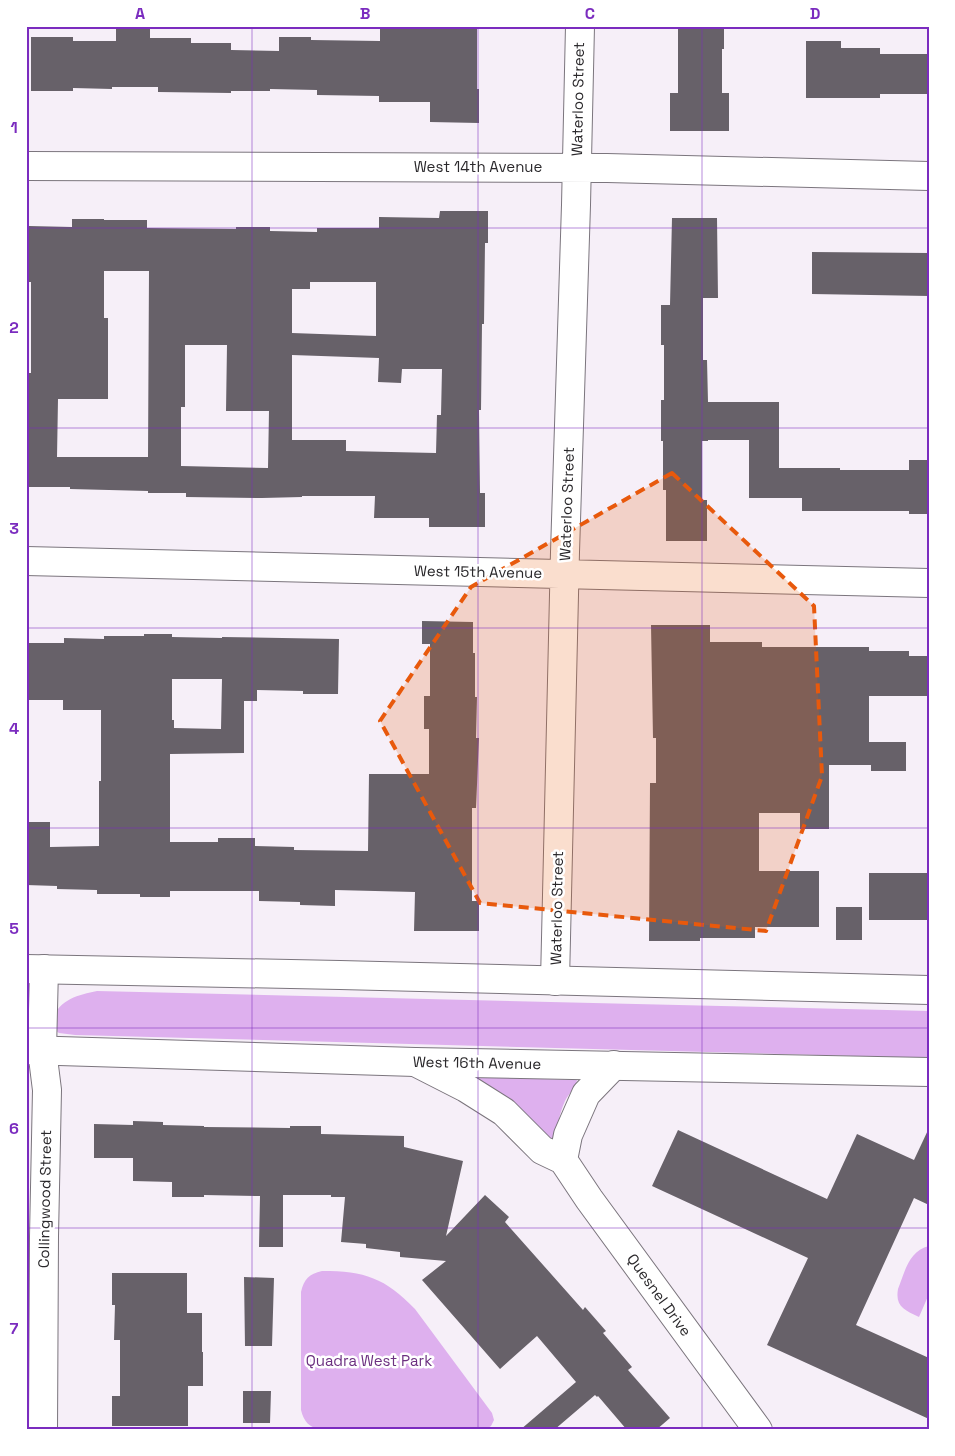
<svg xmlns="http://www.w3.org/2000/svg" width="955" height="1456" viewBox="0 0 955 1456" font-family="'Space Grotesk',sans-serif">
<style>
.green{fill:#deb0ee}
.building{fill:#676169;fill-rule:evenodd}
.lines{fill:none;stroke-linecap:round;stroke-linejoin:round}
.minor-casing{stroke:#7b757d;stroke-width:30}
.major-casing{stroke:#7b757d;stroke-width:30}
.minor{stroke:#fff;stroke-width:28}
.major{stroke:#fff;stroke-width:28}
.marked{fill:#e8590c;fill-opacity:0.2;stroke:#e8590c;stroke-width:4;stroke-dasharray:10 6;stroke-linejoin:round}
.grid{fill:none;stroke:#7b2cbf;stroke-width:1;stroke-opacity:0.55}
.labels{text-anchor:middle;stroke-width:5;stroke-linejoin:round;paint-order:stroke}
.street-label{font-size:15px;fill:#2a282b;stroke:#fff}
.park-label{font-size:15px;fill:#6c3080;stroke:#fff}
.neatline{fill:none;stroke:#7b2cbf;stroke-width:2}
.grid-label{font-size:16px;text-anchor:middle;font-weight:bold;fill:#7b2cbf}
</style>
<rect width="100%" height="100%" fill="#f6eff8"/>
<!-- green -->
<path class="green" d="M 97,991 L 929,1011 L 929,1058 L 75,1035 L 59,1033 L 52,1028 C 52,1002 76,995 97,991 Z
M 473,1077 L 577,1080 C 576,1088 568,1094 565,1101 C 559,1114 557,1128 555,1142 L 552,1144 Z
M 929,1246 L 929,1294 L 919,1317 C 904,1310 895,1306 898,1289 C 905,1271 909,1251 929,1246 Z
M 322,1271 C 365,1271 385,1278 415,1309 L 492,1413 L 494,1420 L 491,1426 L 485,1430 L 321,1430 C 309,1427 304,1422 301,1410 L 301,1292 C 304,1279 309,1274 322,1271 Z"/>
<!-- building -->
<path class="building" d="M 116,26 L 150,26 L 150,38 L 191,38 L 191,43 L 231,43 L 231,50 L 279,51 L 279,37 L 311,37 L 311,40 L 380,41 L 380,26 L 477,26 L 477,89 L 479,89 L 479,123 L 430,122 L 430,102 L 379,102 L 379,96 L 317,95 L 317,90 L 270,89 L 270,91 L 231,91 L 231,93 L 158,92 L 158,87 L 112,87 L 112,89 L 73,88 L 73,91 L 31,91 L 31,37 L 73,37 L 73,41 L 116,41 Z
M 678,26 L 724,26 L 724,49 L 722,49 L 722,93 L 729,93 L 729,131 L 670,131 L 670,93 L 678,93 Z
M 806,41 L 841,41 L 841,48 L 880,48 L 880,54 L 929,54 L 929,94 L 880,94 L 880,98 L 806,98 Z
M 440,211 L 488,211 L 488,243 L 485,243 L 484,324 L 482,324 L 481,410 L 479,410 L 480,493 L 485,493 L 485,527 L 429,527 L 429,518 L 374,518 L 375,496 L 302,496 L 302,497 L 262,498 L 186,497 L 186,493 L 148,493 L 148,491 L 70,489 L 70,487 L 26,487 L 26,442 L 28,442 L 28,373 L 31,373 L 31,282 L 29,282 L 29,226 L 72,227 L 72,219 L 104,219 L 104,220 L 147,220 L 147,228 L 236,229 L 236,227 L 270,227 L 270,231 L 317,232 L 317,228 L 379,228 L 379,217 L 439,218 ZM 104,271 L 149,271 L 148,457 L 57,457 L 58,399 L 108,399 L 108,318 L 104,318 ZM 310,282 L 376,282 L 376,336 L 292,333 L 292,289 L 310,289 ZM 185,345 L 227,345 L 226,411 L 269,411 L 268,468 L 181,466 L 181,407 L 185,407 ZM 292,355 L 379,358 L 378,382 L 401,383 L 402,369 L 442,369 L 441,415 L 437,415 L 436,453 L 346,451 L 346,440 L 292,440 Z
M 672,218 L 717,218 L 718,298 L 703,298 L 703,360 L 707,360 L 708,402 L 779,402 L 779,468 L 840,468 L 840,470 L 909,470 L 909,460 L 929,460 L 929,514 L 909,514 L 909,511 L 802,511 L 802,498 L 749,498 L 749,440 L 708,440 L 708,441 L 702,441 L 702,500 L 707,500 L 707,541 L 666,541 L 666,490 L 663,490 L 663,441 L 661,441 L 661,400 L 664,400 L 664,345 L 661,345 L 661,305 L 670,305 Z
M 812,252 L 929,253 L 929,296 L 812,294 Z
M 422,621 L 473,622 L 473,653 L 475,653 L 475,697 L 477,697 L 476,738 L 479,738 L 476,808 L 472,808 L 472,901 L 479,901 L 479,931 L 414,931 L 415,892 L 335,890 L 335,906 L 300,905 L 300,902 L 259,901 L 259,891 L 170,891 L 170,897 L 140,897 L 140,894 L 97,894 L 97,890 L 57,889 L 57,886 L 26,885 L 26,822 L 50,822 L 50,847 L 99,846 L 99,781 L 101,781 L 101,710 L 63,710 L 63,700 L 26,700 L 26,643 L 64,643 L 64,638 L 104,639 L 104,636 L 144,636 L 144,634 L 172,634 L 172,637 L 222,638 L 222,637 L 339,639 L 338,694 L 303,694 L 303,691 L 257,690 L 257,701 L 244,701 L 244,753 L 170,754 L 170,842 L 218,842 L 218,838 L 255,838 L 255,846 L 294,847 L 294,850 L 368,851 L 369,774 L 429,774 L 429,729 L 424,729 L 424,696 L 430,696 L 430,644 L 422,644 ZM 172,679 L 222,679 L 221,729 L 174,728 L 174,720 L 172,720 Z
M 651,625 L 710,625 L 710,642 L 762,642 L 762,647 L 869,647 L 869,651 L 909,651 L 909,656 L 929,656 L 929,696 L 869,696 L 869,742 L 906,742 L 906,771 L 871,771 L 871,765 L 829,765 L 829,829 L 800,829 L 800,813 L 759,813 L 759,871 L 819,871 L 819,927 L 755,927 L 755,938 L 700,938 L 700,941 L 649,941 L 650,783 L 656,783 L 656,738 L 653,738 Z
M 869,873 L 929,873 L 929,920 L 869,920 Z
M 836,907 L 862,907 L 862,940 L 836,940 Z
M 133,1121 L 163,1122 L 163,1125 L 204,1126 L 204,1127 L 290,1128 L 290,1126 L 321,1126 L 321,1134 L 404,1136 L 404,1147 L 463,1161 L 446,1236 L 485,1195 L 509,1217 L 505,1222 L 583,1310 L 585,1307 L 606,1331 L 603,1333 L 632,1367 L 628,1370 L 670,1418 L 656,1430 L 627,1430 L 598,1396 L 597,1397 L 595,1395 L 554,1430 L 520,1430 L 576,1382 L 537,1336 L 500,1369 L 422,1280 L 446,1261 L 400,1257 L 400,1252 L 366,1248 L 366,1244 L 341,1242 L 345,1197 L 331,1197 L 331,1195 L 283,1195 L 283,1247 L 259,1247 L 260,1196 L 204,1195 L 204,1197 L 172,1197 L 172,1182 L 133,1181 L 133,1158 L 94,1158 L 94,1124 L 133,1125 Z
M 929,1128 L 929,1205 L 914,1198 L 856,1325 L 929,1358 L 929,1419 L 767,1345 L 808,1258 L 652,1186 L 678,1130 L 827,1199 L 857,1134 L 914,1160 Z
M 112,1273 L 187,1273 L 187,1313 L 202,1313 L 202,1352 L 203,1352 L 203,1386 L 188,1386 L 188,1426 L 112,1426 L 112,1396 L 120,1396 L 120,1340 L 114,1340 L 115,1305 L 112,1305 Z
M 244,1277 L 274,1278 L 272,1346 L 245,1346 Z
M 243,1391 L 271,1391 L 270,1423 L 243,1423 Z"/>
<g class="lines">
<!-- minor casing -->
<g class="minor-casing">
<path id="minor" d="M 26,166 L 607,168 L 929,176
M 26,561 L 929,583
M 555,981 L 565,552 L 576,205 L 580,26
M 415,1062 L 466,1088 L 504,1112 L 542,1150 L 563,1160 L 589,1199 L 758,1430
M 563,1160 L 568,1135 L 586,1094 L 614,1065
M 43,1430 L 44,1236 L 47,1090 L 42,1050 L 44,969"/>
</g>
<!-- major casing -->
<g class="major-casing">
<path id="major" d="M 26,969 L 340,975 L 929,990
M 26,1050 L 415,1062 L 929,1072"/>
</g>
<!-- minor -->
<use href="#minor" class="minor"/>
<!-- major -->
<use href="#major" class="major"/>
</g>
<!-- marked area -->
<path class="marked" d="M 672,473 L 814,606 L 822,776 L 766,931 L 480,903 L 380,721 L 471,587 Z"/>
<!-- grid -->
<path class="grid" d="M 252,26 L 252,1430M 478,26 L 478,1430M 702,26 L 702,1430M 26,228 L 929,228M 26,428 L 929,428M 26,628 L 929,628M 26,828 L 929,828M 26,1028 L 929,1028M 26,1228 L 929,1228"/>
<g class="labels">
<!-- street labels -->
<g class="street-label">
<text transform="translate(578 99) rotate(-89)" y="5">Waterloo Street</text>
<text x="478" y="172">West 14th Avenue</text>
<text transform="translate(567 504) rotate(-88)" y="5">Waterloo Street</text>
<text transform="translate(478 572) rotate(1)" y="5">West 15th Avenue</text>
<text transform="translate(557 908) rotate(-89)" y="5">Waterloo Street</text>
<text transform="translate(477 1063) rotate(1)" y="5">West 16th Avenue</text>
<text transform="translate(45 1199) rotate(-89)" y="5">Collingwood Street</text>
<text transform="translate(659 1295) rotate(54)" y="5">Quesnel Drive</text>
</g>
<!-- park labels -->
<g class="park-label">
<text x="369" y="1366">Quadra West Park</text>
</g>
</g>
<!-- border -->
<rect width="955" height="1456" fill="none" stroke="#ffffff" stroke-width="55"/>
<rect x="28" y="28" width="900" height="1400" class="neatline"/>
<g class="grid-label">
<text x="140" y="19">A</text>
<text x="365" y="19">B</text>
<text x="590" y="19">C</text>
<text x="815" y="19">D</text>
<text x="14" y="133">1</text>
<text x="14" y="333">2</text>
<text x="14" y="534">3</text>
<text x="14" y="734">4</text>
<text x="14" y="934">5</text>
<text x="14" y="1134">6</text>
<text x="14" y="1334">7</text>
</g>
</svg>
